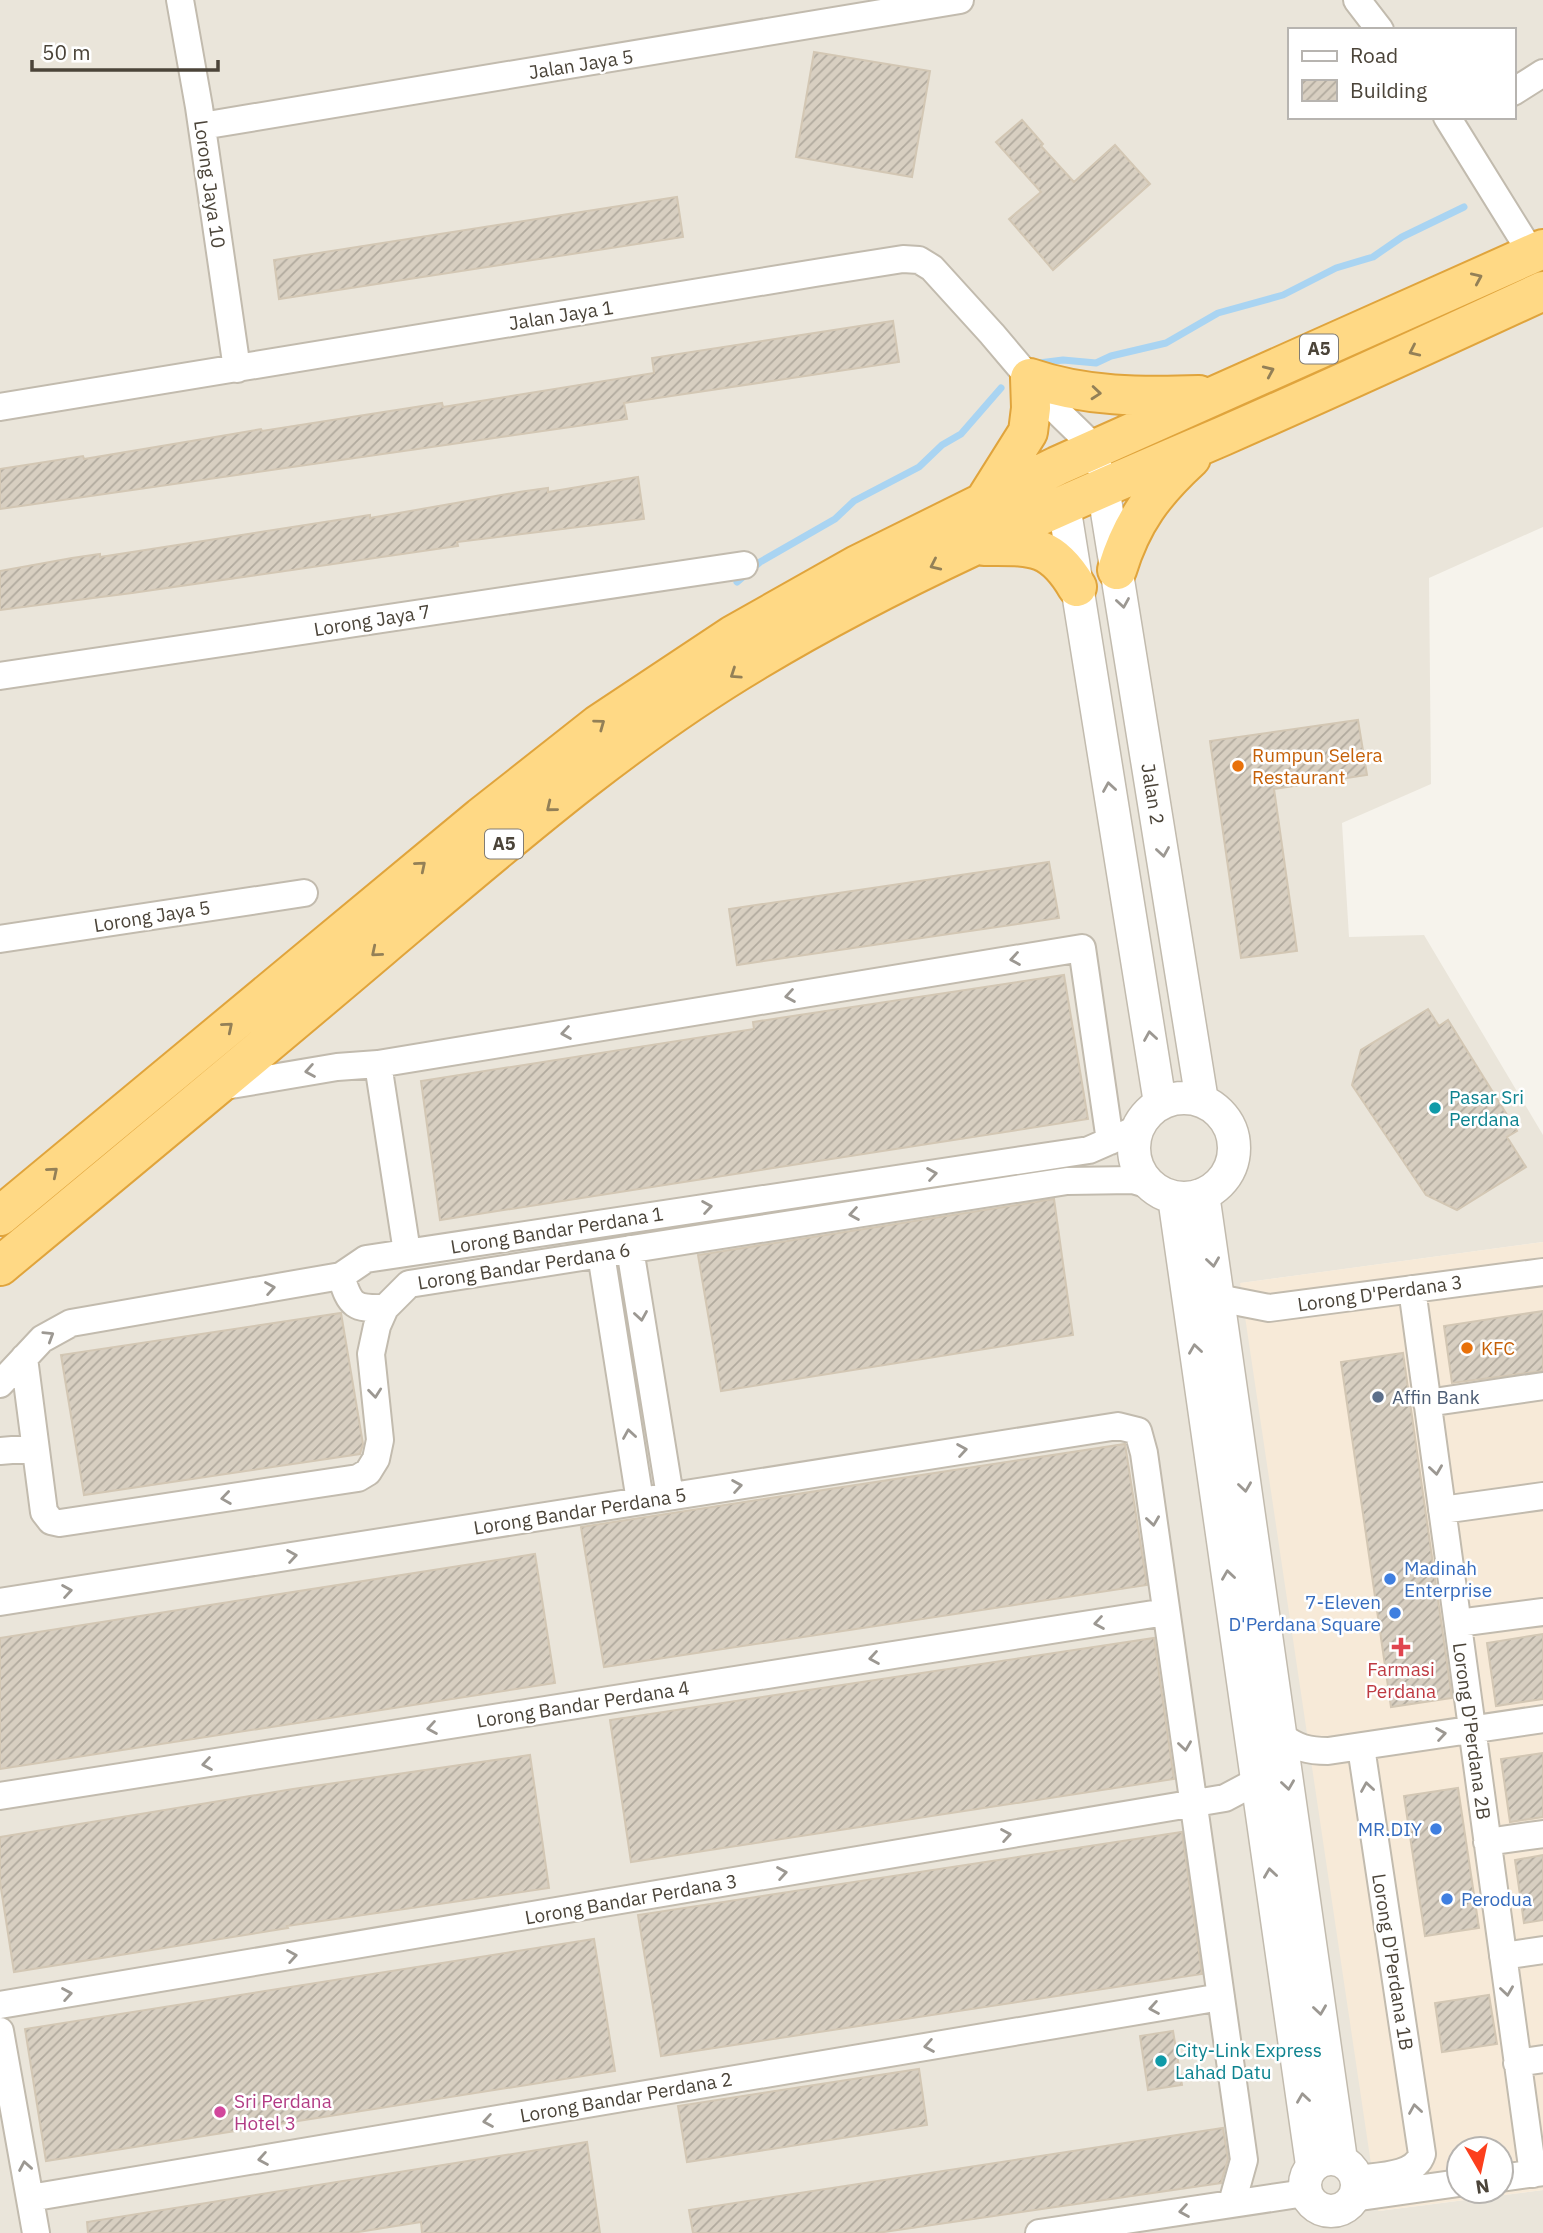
<svg xmlns="http://www.w3.org/2000/svg" width="1543" height="2233" viewBox="0 0 1543 2233" font-family="'IBM Plex Sans',sans-serif">
<style>
.residential{fill:#eae5da;fill-rule:evenodd}
.commercial{fill:#f7ead8;fill-rule:evenodd}
.lines{fill:none;stroke-linecap:round;stroke-linejoin:round}
.stream{stroke:#a9d4f2;stroke-width:7}
.building{fill:url(#building-hatch);stroke:#d3c7b4;stroke-width:2}
.minor-casing{stroke:#c2bbae;stroke-width:30}
.tertiary-casing{stroke:#c2bbae;stroke-width:35}
.trunk-casing{stroke:#e0a43c;stroke-width:42}
.minor{stroke:#fff;stroke-width:26}
.tertiary{stroke:#fff;stroke-width:32}
.trunk{stroke:#ffd985;stroke-width:38}
.oneway{stroke:#938057}
.oneway2{stroke:#9c9892}
.food-dot{fill:#e8710a;stroke:#fff;stroke-width:2.5}
.culture-dot{fill:#0f9aa8;stroke:#fff;stroke-width:2.5}
.service-dot{fill:#5c6f8a;stroke:#fff;stroke-width:2.5}
.shop-dot{fill:#3f7fe0;stroke:#fff;stroke-width:2.5}
.health-dot{fill:#e0444e;stroke:#fff;stroke-width:2.5}
.hotel-dot{fill:#d1479c;stroke:#fff;stroke-width:2.5}
.labels{text-anchor:middle;stroke-width:5;stroke-linejoin:round;paint-order:stroke}
.shield{fill:#fff;stroke:#817c74;stroke-width:2}
.shield-label{font-size:18px;font-weight:bold;fill:#4b4439}
.street-label{font-size:19px;fill:#4b4439;stroke:#fff}
.food-label{font-size:19px;fill:#c56008;stroke:#fff;text-anchor:start}
.culture-label{font-size:19px;fill:#0d838f;stroke:#fff;text-anchor:start}
.service-label{font-size:19px;fill:#4e5e75;stroke:#fff;text-anchor:start}
.shop-label{font-size:19px;fill:#366cbe;stroke:#fff;text-anchor:start}
.health-label{font-size:19px;fill:#be3a42;stroke:#fff}
.hotel-label{font-size:19px;fill:#b23c85;stroke:#fff;text-anchor:start}
</style>
<defs>
<pattern id="building-hatch" width="6" height="6" patternUnits="userSpaceOnUse" patternTransform="scale(1.75)"><rect width="6" height="6" fill="#d8cfc1"/><path d="M-1 1l2-2M0 6l6-6M5 7l2-2" fill="none" stroke="#b1aa9e"/></pattern>
</defs>
<rect width="100%" height="100%" fill="#f6f3ec"/>
<!-- residential -->
<path class="residential" d="M 0,0 L 1543,0 L 1543,527 L 1429,578 L 1431,784 L 1342,823 L 1349,937 L 1424,935 L 1543,1135 L 1543,1242 L 1241,1283 L 1379,2211 L 1543,2190 L 1543,2233 L 0,2233 ZM 1289,30 L 1513,30 L 1513,117 L 1289,117 Z"/>
<!-- commercial -->
<path class="commercial" d="M 1543,1242 L 1543,2190 L 1378,2211 L 1240,1283 ZM 1459,2149 L 1501,2149 L 1501,2191 L 1459,2191 Z"/>
<g class="lines">
<!-- stream -->
<path class="stream" d="M 1039,363 L 1063,360 L 1096,363 L 1111,356 L 1166,343 L 1218,313 L 1283,295 L 1336,268 L 1373,257 L 1402,237 L 1464,207
M 737,582 L 760,562 L 835,519 L 854,501 L 919,467 L 942,445 L 961,434 L 1001,388"/>
</g>
<!-- building -->
<path class="building" d="M 814,52 L 930,71 L 912,177 L 796,157 Z
M 1022,120 L 1043,144 L 1041,146 L 1074,182 L 1115,145 L 1150,184 L 1053,270 L 1009,219 L 1041,192 L 996,142 Z
M 677,197 L 683,237 L 279,299 L 274,260 Z
M 893,321 L 899,362 L 624,403 L 627,419 L 0,509 L 0,469 L 83,456 L 84,459 L 233,434 L 261,429 L 262,431 L 442,403 L 443,407 L 654,373 L 652,358 Z
M 638,477 L 644,519 L 457,542 L 458,546 L 132,593 L 0,610 L 0,571 L 72,558 L 100,554 L 100,557 L 370,515 L 370,518 L 519,492 L 548,488 L 548,492 Z
M 1358,720 L 1367,775 L 1274,789 L 1297,951 L 1241,958 L 1210,741 Z
M 1049,862 L 1059,918 L 737,965 L 729,909 Z
M 1064,975 L 1088,1119 L 440,1220 L 421,1081 L 754,1029 L 753,1022 Z
M 1428,1009 L 1439,1026 L 1448,1020 L 1517,1131 L 1507,1137 L 1526,1167 L 1457,1210 L 1426,1195 L 1352,1085 L 1361,1050 Z
M 1054,1199 L 1073,1335 L 721,1391 L 698,1255 Z
M 1543,1311 L 1543,1371 L 1452,1383 L 1444,1326 Z
M 341,1313 L 363,1444 L 360,1454 L 84,1495 L 61,1355 Z
M 1403,1353 L 1452,1698 L 1391,1707 L 1341,1362 Z
M 1125,1444 L 1147,1585 L 604,1667 L 581,1527 Z
M 535,1554 L 555,1683 L 0,1769 L 0,1638 Z
M 1543,1634 L 1543,1699 L 1496,1706 L 1487,1643 Z
M 1154,1638 L 1174,1779 L 631,1862 L 610,1720 Z
M 1543,1753 L 1543,1817 L 1510,1822 L 1501,1759 Z
M 530,1755 L 549,1888 L 287,1926 L 288,1928 L 14,1972 L 0,1882 L 0,1837 L 293,1789 Z
M 1458,1788 L 1479,1928 L 1425,1936 L 1404,1796 Z
M 1182,1832 L 1202,1974 L 661,2056 L 638,1915 Z
M 1543,1855 L 1543,1920 L 1524,1923 L 1515,1860 Z
M 594,1939 L 615,2071 L 46,2161 L 25,2029 Z
M 1489,1995 L 1497,2044 L 1442,2052 L 1435,2003 Z
M 1173,2031 L 1182,2085 L 1148,2090 L 1140,2036 Z
M 919,2069 L 927,2125 L 687,2162 L 678,2106 Z
M 1223,2128 L 1228,2159 L 1221,2183 L 877,2233 L 693,2233 L 689,2210 Z
M 587,2142 L 600,2233 L 422,2233 L 421,2222 L 352,2233 L 88,2233 L 87,2222 Z"/>
<g class="lines">
<!-- minor casing -->
<g class="minor-casing">
<path id="minor" d="M 180,0 L 199,107 L 237,369
M 1357,0 L 1380,30
M 1513,92 L 1543,73
M 1447,117 L 1532,254
M 202,126 L 960,0
M 0,407 L 815,273 L 903,259 L 919,260 L 932,268 L 992,334 L 1058,412 L 1095,448 L 1098,464
M 0,676 L 744,565
M 0,939 L 304,893
M 378,1064 L 407,1252
M 219,1087 L 337,1067 L 378,1064 L 1082,948 L 1110,1141
M 630,1249 L 670,1496
M 601,1254 L 640,1501
M 341,1276 C 350,1306 354,1309 385,1308
M 1412,1289 L 1533,2174
M 1218,1298 L 1269,1308 L 1543,1272
M 24,1358 L 44,1512 L 51,1521 L 60,1523 L 358,1478 L 368,1472 L 376,1459 L 380,1440 L 371,1354 L 377,1326 L 385,1308 L 409,1284 L 1067,1181 L 1133,1180 L 1150,1185
M 0,1384 L 42,1339 L 71,1323 L 341,1276 L 366,1259 L 1089,1150 L 1137,1129
M 1427,1403 L 1543,1386
M 0,1451 L 35,1448
M 1442,1510 L 1543,1496
M 0,1602 L 1118,1426 L 1138,1431 L 1144,1453 L 1244,2160 L 1232,2203
M 1458,1623 L 1543,1612
M 1281,1736 C 1297,1748 1308,1751 1328,1751 L 1543,1719
M 0,1796 L 1166,1612
M 1487,1842 L 1543,1834
M 1503,1956 L 1543,1950
M 0,2005 L 1225,1798 L 1257,1781
M 0,2031 L 36,2233
M 1517,2063 L 1543,2059
M 1501,2178 L 1543,2172
M 1356,2179 C 1377,2176 1415,2177 1422,2154 L 1361,1747
M 30,2198 L 1221,1997
M 1353,2198 L 1459,2183
M 1039,2233 L 1305,2193"/>
</g>
<!-- tertiary casing -->
<g class="tertiary-casing">
<path id="tertiary" d="M 1103,487 L 1202,1101
M 1064,505 L 1160,1103
M1134 1148a50 50 0 1 1 100 0a50 50 0 1 1-100 0Z
M 1203,1194 L 1341,2160
M 1174,1197 L 1312,2165
M1305 2185a26 26 0 1 1 52 0a26 26 0 1 1-52 0Z"/>
</g>
<!-- trunk casing -->
<g class="trunk-casing">
<path id="trunk" d="M 984,502 L 1028,432 L 1031,408 L 1030,378 C 1085,397 1142,397 1199,395
M 984,546 C 1031,546 1051,543 1077,587
M 1117,570 C 1132,521 1154,492 1191,458
M 0,1216 L 481,817 L 599,724 L 733,635 L 857,565 L 1057,466 L 1543,249
M 0,1266 C 128,1160 256,1054 383,946 C 503,845 622,740 757,660 C 905,571 1065,504 1223,436 C 1330,389 1437,340 1543,291"/>
</g>
<!-- minor -->
<use href="#minor" class="minor"/>
<!-- tertiary -->
<use href="#tertiary" class="tertiary"/>
<!-- trunk -->
<use href="#trunk" class="trunk"/>
</g>
<!-- one-way arrows -->
<defs><path id="oneway-chevron" d="M-2-3.5L2.5 0L-2 3.5" fill="none" stroke-width="1.6" stroke-linecap="round" stroke-linejoin="round" transform="scale(1.75)"/></defs>
<g class="oneway">
<use href="#oneway-chevron" transform="translate(1477 278) rotate(-24)"/>
<use href="#oneway-chevron" transform="translate(1414 351) rotate(155)"/>
<use href="#oneway-chevron" transform="translate(1269 371) rotate(-24)"/>
<use href="#oneway-chevron" transform="translate(1096 393) rotate(5)"/>
<use href="#oneway-chevron" transform="translate(935 565) rotate(155)"/>
<use href="#oneway-chevron" transform="translate(735 674) rotate(146)"/>
<use href="#oneway-chevron" transform="translate(600 724) rotate(-36)"/>
<use href="#oneway-chevron" transform="translate(551 807) rotate(141)"/>
<use href="#oneway-chevron" transform="translate(421 866) rotate(-40)"/>
<use href="#oneway-chevron" transform="translate(376 952) rotate(140)"/>
<use href="#oneway-chevron" transform="translate(228 1027) rotate(-40)"/>
<use href="#oneway-chevron" transform="translate(53 1172) rotate(-40)"/>
</g>
<g class="oneway2">
<use href="#oneway-chevron" transform="translate(1123 603) rotate(81)"/>
<use href="#oneway-chevron" transform="translate(1109 787) rotate(-99)"/>
<use href="#oneway-chevron" transform="translate(1163 852) rotate(81)"/>
<use href="#oneway-chevron" transform="translate(1015 959) rotate(171)"/>
<use href="#oneway-chevron" transform="translate(790 996) rotate(171)"/>
<use href="#oneway-chevron" transform="translate(566 1033) rotate(171)"/>
<use href="#oneway-chevron" transform="translate(1150 1036) rotate(-99)"/>
<use href="#oneway-chevron" transform="translate(310 1071) rotate(170)"/>
<use href="#oneway-chevron" transform="translate(932 1174) rotate(-9)"/>
<use href="#oneway-chevron" transform="translate(707 1207) rotate(-9)"/>
<use href="#oneway-chevron" transform="translate(854 1214) rotate(171)"/>
<use href="#oneway-chevron" transform="translate(1213 1262) rotate(82)"/>
<use href="#oneway-chevron" transform="translate(270 1288) rotate(-10)"/>
<use href="#oneway-chevron" transform="translate(641 1316) rotate(81)"/>
<use href="#oneway-chevron" transform="translate(49 1336) rotate(-32)"/>
<use href="#oneway-chevron" transform="translate(1195 1349) rotate(-98)"/>
<use href="#oneway-chevron" transform="translate(375 1393) rotate(84)"/>
<use href="#oneway-chevron" transform="translate(629 1434) rotate(-99)"/>
<use href="#oneway-chevron" transform="translate(962 1450) rotate(-9)"/>
<use href="#oneway-chevron" transform="translate(1436 1470) rotate(82)"/>
<use href="#oneway-chevron" transform="translate(737 1486) rotate(-9)"/>
<use href="#oneway-chevron" transform="translate(1245 1487) rotate(82)"/>
<use href="#oneway-chevron" transform="translate(226 1498) rotate(172)"/>
<use href="#oneway-chevron" transform="translate(1153 1521) rotate(82)"/>
<use href="#oneway-chevron" transform="translate(292 1556) rotate(-9)"/>
<use href="#oneway-chevron" transform="translate(1228 1575) rotate(-98)"/>
<use href="#oneway-chevron" transform="translate(67 1591) rotate(-9)"/>
<use href="#oneway-chevron" transform="translate(1099 1623) rotate(171)"/>
<use href="#oneway-chevron" transform="translate(874 1658) rotate(171)"/>
<use href="#oneway-chevron" transform="translate(432 1728) rotate(171)"/>
<use href="#oneway-chevron" transform="translate(1441 1734) rotate(-9)"/>
<use href="#oneway-chevron" transform="translate(1185 1746) rotate(82)"/>
<use href="#oneway-chevron" transform="translate(207 1764) rotate(171)"/>
<use href="#oneway-chevron" transform="translate(1288 1785) rotate(82)"/>
<use href="#oneway-chevron" transform="translate(1367 1787) rotate(-99)"/>
<use href="#oneway-chevron" transform="translate(1006 1835) rotate(-10)"/>
<use href="#oneway-chevron" transform="translate(782 1873) rotate(-10)"/>
<use href="#oneway-chevron" transform="translate(1270 1873) rotate(-98)"/>
<use href="#oneway-chevron" transform="translate(292 1956) rotate(-10)"/>
<use href="#oneway-chevron" transform="translate(1507 1991) rotate(82)"/>
<use href="#oneway-chevron" transform="translate(67 1994) rotate(-10)"/>
<use href="#oneway-chevron" transform="translate(1154 2008) rotate(170)"/>
<use href="#oneway-chevron" transform="translate(1320 2010) rotate(82)"/>
<use href="#oneway-chevron" transform="translate(929 2046) rotate(170)"/>
<use href="#oneway-chevron" transform="translate(1303 2098) rotate(-98)"/>
<use href="#oneway-chevron" transform="translate(1415 2109) rotate(-99)"/>
<use href="#oneway-chevron" transform="translate(488 2121) rotate(170)"/>
<use href="#oneway-chevron" transform="translate(263 2159) rotate(170)"/>
<use href="#oneway-chevron" transform="translate(25 2166) rotate(-100)"/>
<use href="#oneway-chevron" transform="translate(1184 2211) rotate(171)"/>
</g>
<!-- markers -->
<g class="food-dot">
<circle cx="1238" cy="766" r="7"/>
<circle cx="1467" cy="1348" r="7"/>
</g>
<g class="culture-dot">
<circle cx="1435" cy="1108" r="7"/>
<circle cx="1161" cy="2061" r="7"/>
</g>
<circle class="service-dot" cx="1378" cy="1397" r="7"/>
<g class="shop-dot">
<circle cx="1390" cy="1579" r="7"/>
<circle cx="1395" cy="1613" r="7"/>
<circle cx="1436" cy="1829" r="7"/>
<circle cx="1447" cy="1899" r="7"/>
</g>
<path class="health-dot" d="M1397.5 1636.5h7v7h7v7h-7v7h-7v-7h-7v-7h7z"/>
<circle class="hotel-dot" cx="220" cy="2112" r="7"/>
<g class="labels">
<!-- shield labels -->
<g class="shield">
<rect x="1300" y="334.5" width="38" height="29" rx="5"/>
<rect x="485" y="829.5" width="38" height="29" rx="5"/>
</g>
<g class="shield-label">
<text x="1319" y="355">A5</text>
<text x="504" y="850">A5</text>
</g>
<!-- street labels -->
<g class="street-label">
<text transform="translate(581 64) rotate(-9)" y="7">Jalan Jaya 5</text>
<text transform="translate(210 184) rotate(82)" y="7">Lorong Jaya 10</text>
<text transform="translate(561 315) rotate(-9)" y="7">Jalan Jaya 1</text>
<text transform="translate(372 620) rotate(-9)" y="7">Lorong Jaya 7</text>
<text transform="translate(1153 794) rotate(81)" y="7">Jalan 2</text>
<text transform="translate(152 916) rotate(-9)" y="7">Lorong Jaya 5</text>
<text transform="translate(557 1230) rotate(-9)" y="7">Lorong Bandar Perdana 1</text>
<text transform="translate(524 1266) rotate(-9)" y="7">Lorong Bandar Perdana 6</text>
<text transform="translate(1380 1293) rotate(-8)" y="7">Lorong D'Perdana 3</text>
<text transform="translate(580 1511) rotate(-9)" y="7">Lorong Bandar Perdana 5</text>
<text transform="translate(583 1704) rotate(-9)" y="7">Lorong Bandar Perdana 4</text>
<text transform="translate(1472 1731) rotate(82)" y="7">Lorong D'Perdana 2B</text>
<text transform="translate(631 1899) rotate(-10)" y="7">Lorong Bandar Perdana 3</text>
<text transform="translate(1393 1962) rotate(81)" y="7">Lorong D'Perdana 1B</text>
<text transform="translate(626 2097) rotate(-10)" y="7">Lorong Bandar Perdana 2</text>
</g>
<!-- food labels -->
<g class="food-label">
<text x="1252" y="762">Rumpun Selera<tspan x="1252" dy="22">Restaurant</tspan></text>
<text x="1481" y="1355">KFC</text>
</g>
<!-- culture labels -->
<g class="culture-label">
<text x="1449" y="1104">Pasar Sri<tspan x="1449" dy="22">Perdana</tspan></text>
<text x="1175" y="2057">City-Link Express<tspan x="1175" dy="22">Lahad Datu</tspan></text>
</g>
<!-- service labels -->
<g class="service-label">
<text x="1392" y="1404">Affin Bank</text>
</g>
<!-- shop labels -->
<g class="shop-label">
<text x="1404" y="1575">Madinah<tspan x="1404" dy="22">Enterprise</tspan></text>
<text x="1381" y="1609" text-anchor="end">7-Eleven<tspan x="1381" dy="22">D'Perdana Square</tspan></text>
<text x="1422" y="1836" text-anchor="end">MR.DIY</text>
<text x="1461" y="1906">Perodua</text>
</g>
<!-- health labels -->
<g class="health-label">
<text x="1401" y="1676">Farmasi<tspan x="1401" dy="22">Perdana</tspan></text>
</g>
<!-- hotel labels -->
<g class="hotel-label">
<text x="234" y="2108">Sri Perdana<tspan x="234" dy="22">Hotel 3</tspan></text>
</g>
</g>
<!-- legend -->
<rect x="1288" y="28" width="228" height="91" fill="#ffffff" stroke="#b7b4b0" stroke-width="2"/>
<rect x="1302" y="51" width="35" height="10" fill="#ffffff" stroke="#b7b4b0" stroke-width="2"/>
<text x="1350" y="63" font-size="21" fill="#4b4439">Road</text>
<rect x="1302" y="80" width="35" height="21" fill="url(#building-hatch)" stroke="#b7b4b0" stroke-width="2"/>
<text x="1350" y="98" font-size="21" fill="#4b4439">Building</text>
<!-- north arrow -->
<g transform="translate(1480 2170) rotate(171)"><circle r="33" fill="#ffffff" stroke="#b7b4b0" stroke-width="2"/>
<path d="M0-5L12 26L0 18L-12 26Z" fill="#fc3f1d"/>
<text y="-10" font-size="19" font-weight="bold" text-anchor="middle" fill="#4b4439">N</text>
</g>
<!-- scale -->
<path d="M32 60v10h186v-10" fill="none" stroke="#4b4439" stroke-width="3.5"/>
<text x="42" y="60" font-size="21" fill="#4b4439" stroke="#ffffff" stroke-width="5" paint-order="stroke">50 m</text>
</svg>
